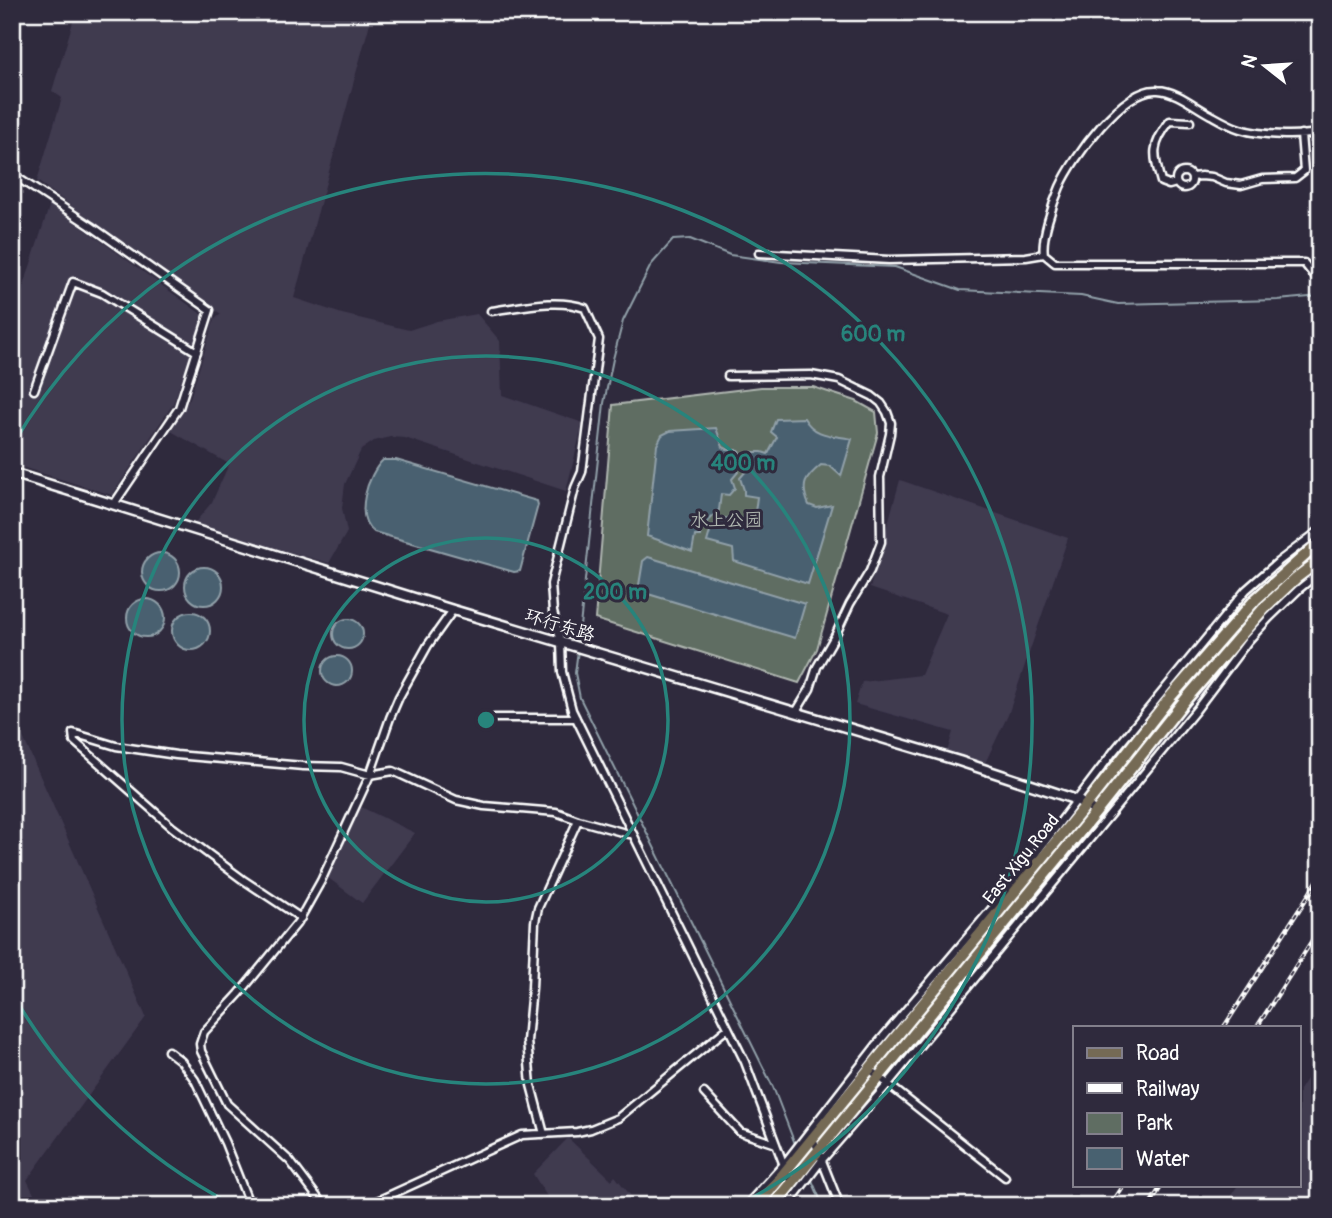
<svg xmlns="http://www.w3.org/2000/svg" width="1332" height="1218" viewBox="0 0 1332 1218" font-family="Pangolin,'LXGW WenKai TC',sans-serif">
<style>
.built{fill:#403a50}
.green{fill:#5f6d62;stroke:#afb6b0;stroke-width:2}
.water{fill:#486170;stroke:#91a0a9;stroke-width:2}
.lines{fill:none;stroke-linecap:round;stroke-linejoin:round}
.stream{stroke:#91a0a9;stroke-width:2}
.minor-casing{stroke:#fff;stroke-width:11}
.tertiary-casing{stroke:#fff;stroke-width:13}
.primary-casing{stroke:#fff;stroke-width:15}
.minor{stroke:#2f2a3d;stroke-width:6}
.tertiary{stroke:#2f2a3d;stroke-width:8}
.primary{stroke:#756a55;stroke-width:10}
.rail-casing{stroke:#fff;stroke-width:4.5}
.rail{stroke:#2f2a3d;stroke-width:2;stroke-dasharray:5;stroke-linecap:butt}
.ring{fill:none;stroke:#27847c;stroke-width:3.5}
.labels{text-anchor:middle;stroke-width:6;stroke-linejoin:round;paint-order:stroke}
.park-label{font-size:18px;fill:#afb6b0;stroke:#2f2a3d}
.street-label{font-size:18px;fill:#fff;stroke:#2f2a3d}
.centre{fill:#27847c;stroke:#2f2a3d;stroke-width:3.5}
.ring-label{font-size:21px;text-anchor:middle;font-weight:bold;fill:#27847c;stroke:#2f2a3d;stroke-width:6;stroke-linejoin:round;paint-order:stroke}
</style>
<rect width="100%" height="100%" fill="#2f2a3d"/>
<filter id="ink" filterUnits="userSpaceOnUse"><feTurbulence type="fractalNoise" baseFrequency=".0143" numOctaves="2"/><feDisplacementMap in="SourceGraphic" scale="14" xChannelSelector="R" yChannelSelector="G"/><feConvolveMatrix kernelMatrix="1 2 1 2 8 2 1 2 1" color-interpolation-filters="sRGB"/></filter>
<g filter="url(#ink)">
<!-- built -->
<path class="built" d="M 76,12 L 373,12 L 294,298 L 342,314 L 409,330 L 437,321 L 477,314 L 500,341 L 502,395 L 583,423 L 566,491 L 405,438 L 390,437 L 374,441 L 361,450 L 345,484 L 342,508 L 347,532 L 329,563 L 193,525 L 212,502 L 229,464 L 171,431 L 190,398 L 214,320 L 221,314 L 37,181 L 62,98 L 52,91 Z
M 50,204 L 204,316 L 173,404 L 112,495 L 12,464 L 12,323 Z
M 900,480 L 1068,538 L 1008,715 L 985,763 L 947,752 L 953,732 L 855,704 L 862,682 L 921,675 L 947,614 L 870,588 Z
M 12,712 L 146,1017 L 27,1180 L 40,1206 L 12,1206 Z
M 359,806 L 415,833 L 362,903 L 327,877 Z
M 1320,1057 L 1320,1206 L 1224,1206 L 1238,1185 L 1299,1185 L 1299,1090 Z
M 568,1138 L 612,1180 L 615,1176 L 639,1206 L 553,1206 L 533,1174 Z"/>
<!-- green -->
<path class="green" d="M 761,387 L 813,387 L 856,401 L 876,412 L 878,433 L 817,649 L 799,683 L 595,619 L 613,405 Z"/>
<!-- water -->
<path class="water" d="M 804,418 C 815,437 832,435 852,439 L 841,476 L 830,466 L 821,465 C 805,478 800,485 809,505 L 817,508 L 832,505 L 808,584 L 734,561 L 733,549 L 707,542 L 711,528 L 722,518 L 754,520 L 757,497 L 744,495 L 744,490 L 740,478 L 747,470 L 745,463 L 750,457 L 749,452 L 762,452 L 768,454 L 777,437 L 771,432 L 776,419 Z
M 716,428 L 723,447 L 729,450 L 739,450 L 741,456 L 735,463 L 738,472 L 732,479 L 735,488 L 729,495 L 721,494 L 719,510 L 701,529 L 700,536 L 695,536 L 692,552 L 647,536 L 657,445 L 662,435 L 670,431 Z
M 383,460 L 396,460 L 537,501 L 538,505 L 520,571 L 514,572 L 374,532 C 353,517 368,474 383,460 Z
M142 572a19 19 0 1 1 38 0a19 19 0 1 1-38 0Z
M 648,557 L 805,604 L 795,638 L 638,591 L 643,561 Z
M185 586a19 19 0 1 1 38 0a19 19 0 1 1-38 0Z
M127 618a19 19 0 1 1 38 0a19 19 0 1 1-38 0Z
M172 631a19 19 0 1 1 38 0a19 19 0 1 1-38 0Z
M333 634a15 15 0 1 1 30 0a15 15 0 1 1-30 0Z
M322 671a15 15 0 1 1 30 0a15 15 0 1 1-30 0Z"/>
<g class="lines">
<!-- stream -->
<path class="stream" d="M 578,645 L 604,403 L 613,359 L 623,321 L 651,265 L 673,240 L 690,239 L 730,255 L 781,262 L 895,267 L 960,290 L 1081,296 L 1118,304 L 1278,300 L 1320,296
M 578,650 L 575,673 L 580,698 L 773,1087 L 795,1144
M 811,1178 L 823,1206"/>
<!-- minor casing -->
<g class="minor-casing">
<path id="minor" d="M 1320,133 C 1297,136 1262,136 1240,129 C 1230,126 1220,120 1211,115 C 1195,107 1177,91 1158,90 C 1123,87 1073,158 1060,187 C 1053,203 1041,238 1044,254 L 1055,263 L 1304,263 L 1320,283
M1176 180a8 8 0 1 1 16 0a8 8 0 1 1-16 0Z
M 12,174 L 91,226 L 210,310 L 179,408 L 114,504
M 1192,177 L 1201,176 L 1212,177 L 1226,183 L 1241,185 L 1262,179 L 1295,178 L 1304,171 L 1301,134
M 1176,183 L 1169,185 L 1161,182 C 1153,154 1151,145 1170,121 L 1190,122
M 759,253 L 889,260 L 1026,257 L 1044,254
M 491,311 C 521,307 557,298 585,308 L 599,339 L 582,472 L 575,488 L 551,584 L 553,612 L 561,642 L 562,672 L 572,710 L 745,1062 L 791,1184
M 728,376 L 811,375 L 839,380 L 872,396 L 881,403 L 887,412 L 891,423 L 890,434 L 880,477 L 881,542 L 870,571 L 850,604 L 835,636 L 817,667 L 810,689 L 796,712
M 34,390 L 73,282 L 102,293 L 197,352
M 494,718 L 576,718
M 578,820 L 629,834
M 301,918 L 242,879 L 172,827 L 74,741 L 73,733 L 116,746 L 176,755 L 303,766 L 341,767 L 370,775 L 393,771 L 456,800 L 484,806 L 556,812 L 578,820 L 538,908 L 535,922 L 532,988 L 527,1041 L 531,1085 L 544,1134
M 168,1051 L 181,1061 L 195,1080 L 225,1143 L 250,1206
M 869,1069 L 1005,1177
M 704,1093 L 740,1132 L 776,1144
M 813,1138 L 840,1206
M 324,1206 L 290,1161 L 227,1104 L 201,1051 L 200,1044 L 204,1032 L 239,994 L 298,922 L 321,881 L 370,775 L 390,718 L 399,697 L 428,645 L 453,610
M 366,1206 L 522,1135 L 577,1132 L 591,1129 L 618,1118 L 728,1028
M 746,1206 L 784,1164 L 878,1043 L 1016,880 L 1114,751 L 1246,590 L 1278,562 L 1320,530
M 787,1206 L 822,1160 L 888,1084 L 1196,710 L 1248,641 L 1269,618 L 1299,589 L 1320,572"/>
</g>
<!-- tertiary casing -->
<g class="tertiary-casing">
<path id="tertiary" d="M 12,473 L 453,610 L 959,761 L 1077,800 L 1096,812"/>
</g>
<!-- primary casing -->
<g class="primary-casing">
<path id="primary" d="M 757,1206 L 1086,805 L 1172,695 L 1256,599 L 1320,542
M 773,1206 L 1096,812 L 1185,700 L 1265,607 L 1296,578 L 1320,560"/>
</g>
<!-- minor -->
<use href="#minor" class="minor"/>
<!-- tertiary -->
<use href="#tertiary" class="tertiary"/>
<!-- primary -->
<use href="#primary" class="primary"/>
<!-- rail casing -->
<g class="rail-casing">
<path id="rail" d="M 1224,1027 L 1320,877
M 1257,1027 L 1320,928
M 1110,1206 L 1124,1185
M 1149,1206 L 1162,1185"/>
</g>
<!-- rail -->
<use href="#rail" class="rail"/>
</g>
</g>
<!-- distance rings -->
<g class="ring">
<circle cx="486" cy="720" r="182"/>
<circle cx="486" cy="720" r="364"/>
<path d="M233 1205A547 547 0 0 1 12 993M12 446A547 547 0 1 1 739 1205"/>
</g>
<g class="labels">
<!-- park labels -->
<g class="park-label">
<text x="726" y="526">水上公园</text>
</g>
<!-- street labels -->
<g class="street-label">
<text transform="translate(560 625) rotate(17)" y="6">环行东路</text>
<text transform="translate(1021 859) rotate(-51)" y="6">East Xigu Road</text>
</g>
</g>
<circle cx="486" cy="720" r="10" class="centre"/>
<g class="ring-label">
<text x="873" y="341">600 m</text>
<text x="743" y="470">400 m</text>
<text x="615" y="599">200 m</text>
</g>
<!-- margin -->
<rect width="1332" height="1218" fill="none" stroke="#2f2a3d" stroke-width="42"/>
<rect x="21" y="21" width="1290" height="1176" fill="none" stroke="#fff" stroke-width="2.5" filter="url(#ink)"/>
<!-- legend -->
<rect x="1073" y="1026" width="228" height="161" fill="#2f2a3d" stroke="#827f8b" stroke-width="2"/>
<rect x="1087" y="1048" width="35" height="10" fill="#756a55" stroke="#827f8b" stroke-width="2"/>
<text x="1136" y="1060" font-size="21" fill="#ffffff">Road</text>
<rect x="1087" y="1083" width="35" height="10" fill="#ffffff" stroke="#827f8b" stroke-width="2"/>
<text x="1136" y="1096" font-size="21" fill="#ffffff">Railway</text>
<rect x="1087" y="1113" width="35" height="21" fill="#5f6d62" stroke="#827f8b" stroke-width="2"/>
<text x="1136" y="1130" font-size="21" fill="#ffffff">Park</text>
<rect x="1087" y="1148" width="35" height="21" fill="#486170" stroke="#827f8b" stroke-width="2"/>
<text x="1136" y="1166" font-size="21" fill="#ffffff">Water</text>
<!-- north arrow -->
<g transform="translate(1265 66) rotate(287)" stroke="#2f2a3d" stroke-width="5" paint-order="stroke">
<path d="M0-5L12 26L0 18L-12 26Z" fill="#ffffff"/>
<text y="-10" font-size="19" font-weight="bold" text-anchor="middle" fill="#ffffff">N</text>
</g>
</svg>
